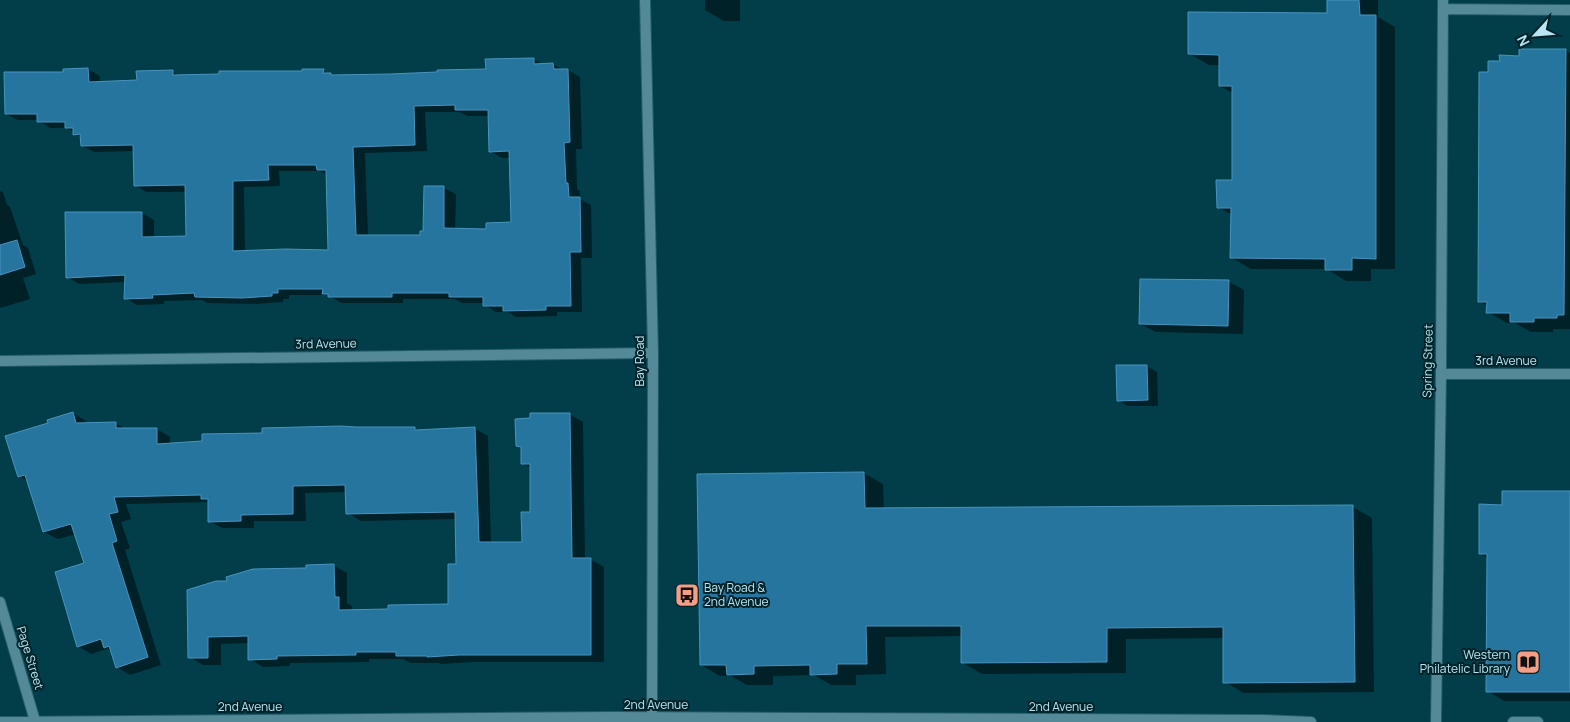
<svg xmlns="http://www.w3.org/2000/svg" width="1570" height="722" viewBox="0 0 1570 722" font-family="Manrope,sans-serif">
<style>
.shadow{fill:#0007;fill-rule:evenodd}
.building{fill:#25759e;stroke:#4994bf;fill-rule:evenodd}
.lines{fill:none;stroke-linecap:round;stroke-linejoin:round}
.minor-casing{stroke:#225c68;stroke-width:12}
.tertiary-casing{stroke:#225c68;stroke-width:12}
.minor{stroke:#548997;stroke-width:10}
.tertiary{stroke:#548997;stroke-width:10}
.labels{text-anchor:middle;stroke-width:4;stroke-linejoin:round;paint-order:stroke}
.street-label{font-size:12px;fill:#b8e5f1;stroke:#02232a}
.poi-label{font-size:12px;fill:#b8e5f1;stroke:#02232a;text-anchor:start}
</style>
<rect width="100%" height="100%" fill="#013e4a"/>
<!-- shadow -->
<path class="shadow" d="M 705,0 L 740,0 L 740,21 L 724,21 L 705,10 Z
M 1328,0 L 1378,0 L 1378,17 L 1395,27 L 1395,269 L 1371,269 L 1371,281 L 1346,281 L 1327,269 L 1251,269 L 1232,258 L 1232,215 L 1218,207 L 1233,182 L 1233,93 L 1220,86 L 1220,65 L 1209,65 L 1190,54 L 1328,14 Z
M 1566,50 L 1570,53 L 1570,329 L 1553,329 L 1553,332 L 1531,332 L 1515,323 L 1507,323 L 1488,312 L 1488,306 L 1479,301 L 1489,74 L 1501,62 L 1520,57 Z
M 534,59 L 543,65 L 553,64 L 563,70 L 568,70 L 580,77 L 582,149 L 576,149 L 577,189 L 580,191 L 580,199 L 591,205 L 592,258 L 581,258 L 582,312 L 557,312 L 557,316 L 516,317 L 508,312 L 496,312 L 485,305 L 485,303 L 462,303 L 455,299 L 403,299 L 403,303 L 341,303 L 328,295 L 289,295 L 289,299 L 283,299 L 283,302 L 255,304 L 208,303 L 202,300 L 164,301 L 164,304 L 137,305 L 126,298 L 126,282 L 79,284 L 67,277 L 142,213 L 154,220 L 154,238 L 187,237 L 187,192 L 146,192 L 135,185 L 134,151 L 94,152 L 82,146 L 82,138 L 67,128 L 50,128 L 38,120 L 18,120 L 6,114 L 65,74 L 64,70 L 88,69 L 100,76 L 100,83 L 138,82 L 173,72 L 180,76 L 323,71 L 334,76 L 487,70 ZM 425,112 L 459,112 L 468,116 L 490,116 L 490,151 L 502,158 L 511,158 L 512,223 L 487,230 L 455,230 L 456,194 L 444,188 L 425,187 L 424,232 L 421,236 L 368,236 L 365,153 L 427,151 ZM 279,171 L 320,171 L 328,175 L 330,251 L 245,252 L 244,187 L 280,186 Z
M 0,191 L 3,192 L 7,205 L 10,207 L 23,245 L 28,248 L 36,274 L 23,278 L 30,299 L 0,308 Z
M 1228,281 L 1244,290 L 1243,334 L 1156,332 L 1140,324 Z
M 1147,366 L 1157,372 L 1158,406 L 1128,406 L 1118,400 Z
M 73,413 L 86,421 L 87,424 L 116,423 L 127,430 L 157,429 L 170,437 L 170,445 L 263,434 L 356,429 L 415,428 L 420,431 L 474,428 L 488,436 L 491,544 L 523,544 L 532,513 L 531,468 L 522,463 L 522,449 L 517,446 L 569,414 L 583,422 L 585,559 L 590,559 L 604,567 L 604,662 L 473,662 L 441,664 L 439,663 L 411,663 L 403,659 L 369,659 L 369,662 L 290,663 L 290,666 L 263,667 L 250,659 L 249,643 L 221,644 L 221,665 L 203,665 L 190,657 L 228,582 L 333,565 L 347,573 L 347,603 L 352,606 L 352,611 L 450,605 L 457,566 L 456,519 L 361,521 L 348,513 L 347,492 L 305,493 L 306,521 L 254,521 L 254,528 L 222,528 L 209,521 L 209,502 L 126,504 L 131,519 L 121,522 L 130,548 L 125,550 L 161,665 L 130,675 L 117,667 L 112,651 L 107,649 L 91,654 L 78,646 L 85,564 L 76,534 L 58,539 L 44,532 L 28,481 L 19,476 L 49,424 Z
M 864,473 L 883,484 L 884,510 L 1353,507 L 1372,518 L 1374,692 L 1244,693 L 1225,682 L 1224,638 L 1126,639 L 1126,673 L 982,674 L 963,663 L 963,636 L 885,637 L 886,674 L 856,675 L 856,685 L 831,685 L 814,675 L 773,676 L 773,685 L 747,685 L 731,676 L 720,676 L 701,665 Z
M 1570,493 L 1570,701 L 1504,701 L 1488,691 L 1488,558 L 1480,553 Z"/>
<!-- building -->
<path class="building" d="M 1327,0 L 1359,0 L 1360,15 L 1376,15 L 1376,259 L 1352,258 L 1352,270 L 1325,270 L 1325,259 L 1230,258 L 1231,208 L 1217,208 L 1216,180 L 1232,180 L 1232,86 L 1219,86 L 1219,55 L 1188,54 L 1188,12 L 1327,13 Z
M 1519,49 L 1566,49 L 1564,315 L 1557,315 L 1557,318 L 1534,318 L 1534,322 L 1510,322 L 1510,313 L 1486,313 L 1487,302 L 1478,302 L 1479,72 L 1488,72 L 1488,61 L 1500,61 L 1499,55 L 1519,56 Z
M 534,58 L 534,64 L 553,63 L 554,69 L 568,69 L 570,142 L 564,143 L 566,183 L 568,183 L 569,197 L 580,197 L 581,252 L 570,252 L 571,306 L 546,306 L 546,310 L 503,311 L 503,306 L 483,306 L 483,297 L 449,297 L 449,293 L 392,293 L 392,297 L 328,297 L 328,294 L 322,294 L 323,289 L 278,289 L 278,293 L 272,293 L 272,296 L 242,298 L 195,297 L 194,293 L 152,295 L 153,298 L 124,299 L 125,275 L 66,278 L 65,212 L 142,212 L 142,237 L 186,236 L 185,185 L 134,186 L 133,145 L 81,146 L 80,134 L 73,135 L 73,128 L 65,128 L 65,122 L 37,122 L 37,114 L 5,114 L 4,72 L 63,72 L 63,69 L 88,68 L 89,82 L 137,80 L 136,71 L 173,70 L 173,75 L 219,74 L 219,71 L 302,71 L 302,69 L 324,69 L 323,73 L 331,73 L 331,75 L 390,74 L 437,72 L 437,70 L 486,69 L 485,59 ZM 455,105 L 455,110 L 488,110 L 489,152 L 509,151 L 511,222 L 486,223 L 486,229 L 444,228 L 444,186 L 424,186 L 423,231 L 420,231 L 420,235 L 356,235 L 353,147 L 415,145 L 414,106 ZM 268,165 L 316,165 L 317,170 L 326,170 L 328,250 L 285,249 L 233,251 L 233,181 L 269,180 Z
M 17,240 L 25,267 L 0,275 L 0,245 Z
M 1140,279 L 1229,280 L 1228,326 L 1139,324 Z
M 1116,365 L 1147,365 L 1148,400 L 1117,401 Z
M 73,412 L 76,423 L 116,422 L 116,428 L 157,428 L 157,444 L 202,441 L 202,434 L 262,433 L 262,428 L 341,426 L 356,427 L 415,427 L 415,430 L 475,427 L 479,542 L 522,542 L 521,512 L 530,512 L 530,464 L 521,464 L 521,447 L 516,446 L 515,419 L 530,418 L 530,413 L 570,413 L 572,558 L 591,558 L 591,655 L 459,655 L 427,657 L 427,656 L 396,656 L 396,652 L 356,652 L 356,655 L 277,656 L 277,659 L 248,660 L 248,636 L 208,637 L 208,658 L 188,658 L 187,590 L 216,581 L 227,581 L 226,577 L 253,569 L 306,568 L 306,565 L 334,564 L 335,597 L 339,597 L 339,610 L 388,609 L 388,605 L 448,604 L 448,564 L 456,564 L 455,512 L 346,514 L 345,485 L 293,486 L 293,514 L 241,515 L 241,521 L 208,522 L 208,499 L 201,499 L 201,495 L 114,497 L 118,512 L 109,514 L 117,541 L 112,543 L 148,657 L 116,668 L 109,646 L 104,648 L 101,639 L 77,647 L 55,572 L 84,563 L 71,524 L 43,532 L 25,475 L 18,477 L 5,436 L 48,423 L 47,420 Z
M 864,472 L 865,508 L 1353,505 L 1355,682 L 1223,683 L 1223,627 L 1107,628 L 1107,662 L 961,663 L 961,626 L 866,626 L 867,664 L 837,664 L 837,674 L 810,675 L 810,665 L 754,666 L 754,674 L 727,675 L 726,665 L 700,665 L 697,474 Z
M 1502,491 L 1570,491 L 1570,692 L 1486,692 L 1487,554 L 1479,554 L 1479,504 L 1502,505 Z"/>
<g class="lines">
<!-- minor casing -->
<g class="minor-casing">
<path id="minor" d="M 1443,9 L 1570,10
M 0,361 L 653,353
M 1441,374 L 1570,374
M 0,602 L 35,721
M 0,722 L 611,717 L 1263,720 L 1311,722
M 1436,722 L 1441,374 L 1443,0
M 1513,722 L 1538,722"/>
</g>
<!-- tertiary casing -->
<g class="tertiary-casing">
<path id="tertiary" d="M 645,0 L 653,353 L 652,722"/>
</g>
<!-- minor -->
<use href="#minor" class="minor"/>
<!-- tertiary -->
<use href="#tertiary" class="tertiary"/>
</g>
<!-- icons -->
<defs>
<g id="bus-square" transform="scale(1.25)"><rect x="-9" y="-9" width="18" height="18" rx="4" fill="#f49e87" stroke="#02232a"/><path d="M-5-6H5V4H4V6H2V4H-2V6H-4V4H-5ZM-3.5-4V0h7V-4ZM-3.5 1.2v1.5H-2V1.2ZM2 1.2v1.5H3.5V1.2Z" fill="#111"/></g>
<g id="library-square" transform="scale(1.25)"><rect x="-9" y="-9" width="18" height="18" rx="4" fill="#f49e87" stroke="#02232a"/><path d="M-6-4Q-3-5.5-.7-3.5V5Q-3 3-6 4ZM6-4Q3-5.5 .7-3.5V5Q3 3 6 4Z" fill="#111"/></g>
</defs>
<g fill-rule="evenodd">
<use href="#bus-square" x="687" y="595"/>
<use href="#library-square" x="1528" y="662"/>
</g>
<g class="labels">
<!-- street labels -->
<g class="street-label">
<text transform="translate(326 344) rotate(-1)" y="4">3rd Avenue</text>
<text transform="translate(640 361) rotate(-90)" y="4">Bay Road</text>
<text transform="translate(1428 361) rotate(-89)" y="4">Spring Street</text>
<text x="1506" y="365">3rd Avenue</text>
<text transform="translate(30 658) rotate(73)" y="4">Page Street</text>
<text x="656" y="709">2nd Avenue</text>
<text x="250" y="711">2nd Avenue</text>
<text x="1061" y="711">2nd Avenue</text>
</g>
<!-- poi labels -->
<g class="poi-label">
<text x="704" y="592">Bay Road &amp;<tspan x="704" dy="14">2nd Avenue</tspan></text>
<text x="1510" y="659" text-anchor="end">Western<tspan x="1510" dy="14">Philatelic Library</tspan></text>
</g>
</g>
<!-- north arrow -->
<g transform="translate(1535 35) rotate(244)" stroke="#02232a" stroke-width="4" paint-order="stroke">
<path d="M0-4L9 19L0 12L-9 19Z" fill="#b8e5f1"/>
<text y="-8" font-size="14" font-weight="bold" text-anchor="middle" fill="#b8e5f1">N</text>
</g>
</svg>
